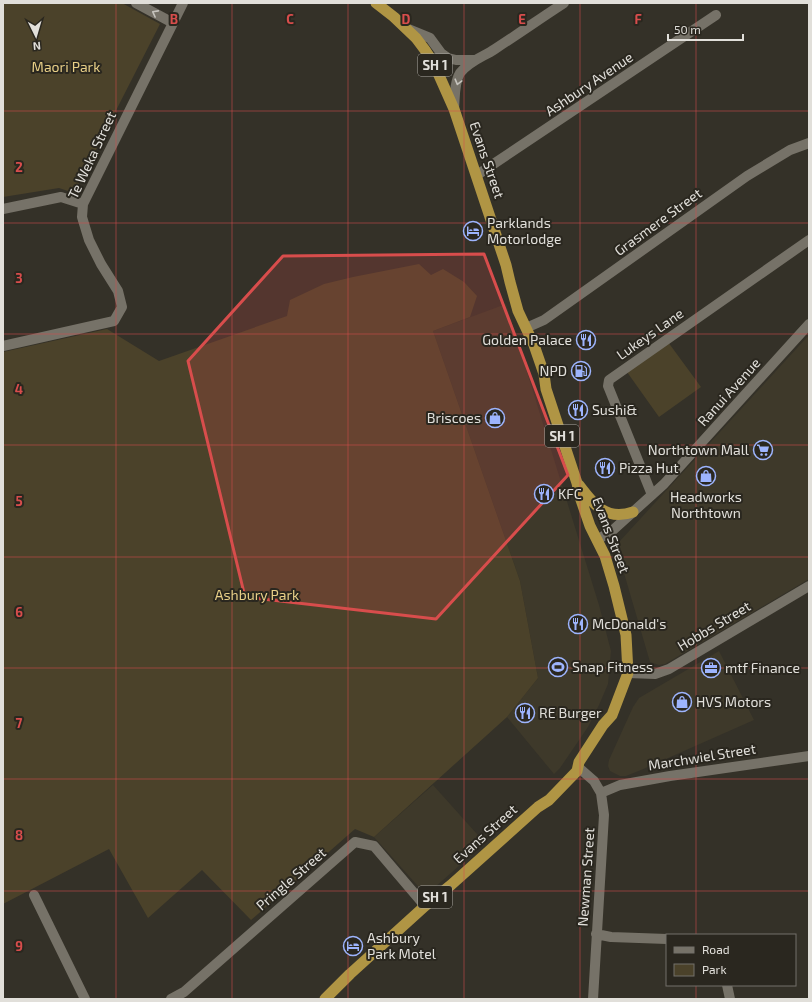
<svg xmlns="http://www.w3.org/2000/svg" width="812" height="1002" viewBox="0 0 812 1002" font-family="'Exo 2',sans-serif">
<style>
.built{fill:#3e392a}
.green{fill:#4b422a}
.lines{fill:none;stroke-linecap:round;stroke-linejoin:round}
.minor{stroke:#767268;stroke-width:10}
.tertiary{stroke:#767268;stroke-width:10}
.trunk{stroke:#b09544;stroke-width:11}
.oneway{stroke:#c6c4be}
.marked{fill:#d84d4c;fill-opacity:0.2;stroke:#d84d4c;stroke-width:3;stroke-linejoin:round}
.grid{fill:none;stroke:#d84d4c;stroke-width:1;stroke-opacity:0.55}
.labels{text-anchor:middle;stroke-width:4;stroke-linejoin:round;paint-order:stroke}
.shield{fill:#2a271f;stroke:#aaa8a2;stroke-width:1}
.shield-label{font-size:13px;font-weight:bold;fill:#e1dfda}
.park-label{font-size:14px;fill:#e8cf87;stroke:#2a271f}
.street-label{font-size:14px;fill:#e1dfda;stroke:#2a271f}
.poi-label{font-size:14px;fill:#e1dfda;stroke:#2a271f;text-anchor:start}
.grid-label{font-size:13px;text-anchor:middle;font-weight:bold;fill:#d84d4c;stroke:#2a271f;stroke-width:4;stroke-linejoin:round;paint-order:stroke}
</style>
<rect width="100%" height="100%" fill="#343128"/>
<!-- built -->
<path class="built" d="M 506,304 L 599,605 L 611,651 L 608,684 L 599,705 L 588,727 L 560,768 L 554,774 L 507,717 L 538,678 L 520,581 L 433,331 Z
M 809,335 L 809,579 L 665,664 L 659,665 L 650,662 L 619,556 L 619,542 Z
M 719,651 L 754,720 L 641,770 L 626,776 L 620,776 L 610,771 L 608,766 L 609,760 L 633,707 L 639,698 Z
M 433,785 L 485,843 L 426,895 L 374,837 Z"/>
<!-- green -->
<path class="green" d="M 3,3 L 122,3 L 160,24 L 74,193 L 59,188 L 3,197 Z
M 419,264 L 431,275 L 443,269 L 464,282 L 477,296 L 470,317 L 433,331 L 520,581 L 538,678 L 507,717 L 374,837 L 355,829 L 251,920 L 202,870 L 148,918 L 109,849 L 3,904 L 3,352 L 107,329 L 159,361 L 287,316 L 290,300 L 324,284 L 353,277 Z
M 668,342 L 701,387 L 659,417 L 627,372 Z"/>
<g class="lines">
<!-- minor -->
<path class="minor" d="M 136,3 L 173,23
M 408,29 L 430,38 L 441,53 L 448,58 L 456,60 L 474,60
M 454,109 C 455,98 454,83 460,73 C 469,61 483,57 495,49 C 518,34 541,18 564,3
M 477,175 L 716,15
M 3,209 L 61,197 L 83,204
M 3,346 L 114,321 L 122,307 L 118,291 L 101,264 L 89,240 L 82,217 L 83,204 L 183,3
M 652,495 L 608,386 L 609,380 L 809,240
M 597,540 L 613,530 L 664,484 L 809,324
M 578,767 L 594,781 L 601,793 L 604,815 L 593,999
M 601,793 L 620,785 L 670,776 L 809,756
M 34,895 L 85,999
M 596,934 L 611,937 L 667,939
M 727,985 L 730,999
M 171,999 L 184,992 L 355,842 L 374,846 L 425,906"/>
<!-- tertiary -->
<path class="tertiary" d="M 526,328 L 544,320 L 747,176 L 790,150 L 809,143
M 628,673 L 655,674 L 669,669 L 809,586"/>
<!-- trunk -->
<path class="trunk" d="M 579,485 C 594,505 606,521 633,512
M 325,999 L 350,974 L 425,906 L 451,885 L 538,807 L 549,800 L 577,771 L 579,762 L 603,725 L 612,715 L 628,673 L 626,635 L 614,586 L 605,556 L 590,526 L 580,497 L 577,483 L 546,389 L 544,374 L 534,345 L 518,311 L 510,282 L 506,265 L 454,109 L 434,64 L 425,50 L 416,38 L 394,17 L 376,3"/>
</g>
<!-- one-way arrows -->
<defs><path id="oneway-chevron" d="M-2-3.5L2.5 0L-2 3.5" fill="none" stroke-width="1.6" stroke-linecap="round" stroke-linejoin="round"/></defs>
<g class="oneway">
<use href="#oneway-chevron" transform="translate(155 13) rotate(-152)"/>
<use href="#oneway-chevron" transform="translate(458 82) rotate(105)"/>
</g>
<!-- marked area -->
<path class="marked" d="M 484,254 L 568,475 L 436,619 L 245,597 L 188,361 L 283,256 Z"/>
<!-- grid -->
<path class="grid" d="M 116,3 L 116,999M 232,3 L 232,999M 348,3 L 348,999M 464,3 L 464,999M 580,3 L 580,999M 696,3 L 696,935M 3,111 L 809,111M 3,223 L 809,223M 3,334 L 809,334M 3,445 L 809,445M 3,557 L 809,557M 3,668 L 809,668M 3,779 L 809,779M 3,891 L 809,891M 696,985 L 696,999"/>
<!-- icons -->
<defs>
<g id="hotel-ring" transform="scale(1)"><circle r="9.5" fill="#2a271f" stroke="#9db4fd" stroke-width="1.5"/><path d="M-6-4.5h1.5V1H6V5H4.5V3h-9V5H-6ZM-4 0a1.8 1.8 0 1 1 3.6 0ZM.5 0V-2.5h3Q6-2.5 6 0Z" fill="#9db4fd"/></g>
<g id="restaurant-ring" transform="scale(1)"><circle r="9.5" fill="#2a271f" stroke="#9db4fd" stroke-width="1.5"/><path d="M-5-6h1v4h1v-4h1v4h1v-4h1v5L-1.5 .5V6h-2V.5L-5-1ZM5-6V6H3V1.5H1.5Q1.5-4 5-6Z" fill="#9db4fd"/></g>
<g id="fuel-ring" transform="scale(1)"><circle r="9.5" fill="#2a271f" stroke="#9db4fd" stroke-width="1.5"/><path d="M-5.5-6h7V0h2V4h1.3V-2.5L3-4.5l.8-.8L6-3V5H2.5V1h-1V6h-7ZM-4.2-4.7v3.2H.2V-4.7Z" fill="#9db4fd"/></g>
<g id="shop-ring" transform="scale(1)"><circle r="9.5" fill="#2a271f" stroke="#9db4fd" stroke-width="1.5"/><path d="M-5-2.5h2.3a2.7 3.5 0 0 1 5.4 0H5L5.5 6h-11ZM-1.5-2.5h3a1.5 2.3 0 0 0-3 0Z" fill="#9db4fd"/></g>
<g id="supermarket-ring" transform="scale(1)"><circle r="9.5" fill="#2a271f" stroke="#9db4fd" stroke-width="1.5"/><path d="M-6-5.5h2.5l.6 2H6L4.5 2H-2.5L-4.4-4H-6ZM-1.5 3.2a1.3 1.3 0 1 0 .1 0ZM3 3.2a1.3 1.3 0 1 0 .1 0Z" fill="#9db4fd"/></g>
<g id="stadium-ring" transform="scale(1)"><circle r="9.5" fill="#2a271f" stroke="#9db4fd" stroke-width="1.5"/><path d="M0-5a6.5 5 0 1 0 0 10a6.5 5 0 1 0 0-10ZM-3.5-1.8h7v3.6h-7Z" fill="#9db4fd"/></g>
<g id="office-ring" transform="scale(1)"><circle r="9.5" fill="#2a271f" stroke="#9db4fd" stroke-width="1.5"/><path d="M-6-3h4V-5.5h4V-3h4V5H-6ZM-1-4.5V-3h2v-1.5ZM-6 0V1H6V0Z" fill="#9db4fd"/></g>
</defs>
<g fill-rule="evenodd">
<use href="#hotel-ring" x="473" y="231"/>
<use href="#restaurant-ring" x="586" y="340"/>
<use href="#fuel-ring" x="581" y="371"/>
<use href="#restaurant-ring" x="578" y="410"/>
<use href="#shop-ring" x="495" y="418"/>
<use href="#supermarket-ring" x="763" y="450"/>
<use href="#restaurant-ring" x="605" y="468"/>
<use href="#shop-ring" x="706" y="476"/>
<use href="#restaurant-ring" x="544" y="494"/>
<use href="#restaurant-ring" x="578" y="624"/>
<use href="#stadium-ring" x="558" y="667"/>
<use href="#office-ring" x="711" y="668"/>
<use href="#shop-ring" x="682" y="702"/>
<use href="#restaurant-ring" x="525" y="713"/>
<use href="#hotel-ring" x="353" y="946"/>
</g>
<g class="labels">
<!-- shield labels -->
<g class="shield">
<rect x="418" y="54" width="34" height="22" rx="3"/>
<rect x="545" y="425" width="34" height="22" rx="3"/>
<rect x="418" y="886" width="34" height="22" rx="3"/>
</g>
<g class="shield-label">
<text x="435" y="70">SH 1</text>
<text x="562" y="441">SH 1</text>
<text x="435" y="902">SH 1</text>
</g>
<!-- park labels -->
<g class="park-label">
<text x="66" y="72">Maori Park</text>
<text x="257" y="600">Ashbury Park</text>
</g>
<!-- street labels -->
<g class="street-label">
<text transform="translate(589 84) rotate(-34)" y="5">Ashbury Avenue</text>
<text transform="translate(92 155) rotate(-65)" y="5">Te Weka Street</text>
<text transform="translate(487 160) rotate(71)" y="5">Evans Street</text>
<text transform="translate(658 222) rotate(-36)" y="5">Grasmere Street</text>
<text transform="translate(650 334) rotate(-35)" y="5">Lukeys Lane</text>
<text transform="translate(729 392) rotate(-48)" y="5">Ranui Avenue</text>
<text transform="translate(611 535) rotate(69)" y="5">Evans Street</text>
<text transform="translate(714 626) rotate(-31)" y="5">Hobbs Street</text>
<text transform="translate(702 757) rotate(-9)" y="5">Marchwiel Street</text>
<text transform="translate(485 834) rotate(-42)" y="5">Evans Street</text>
<text transform="translate(586 877) rotate(-86)" y="5">Newman Street</text>
<text transform="translate(291 879) rotate(-41)" y="5">Pringle Street</text>
</g>
<!-- poi labels -->
<g class="poi-label">
<text x="487" y="228">Parklands<tspan x="487" dy="16">Motorlodge</tspan></text>
<text x="572" y="345" text-anchor="end">Golden Palace</text>
<text x="567" y="376" text-anchor="end">NPD</text>
<text x="592" y="415">Sushi&amp;</text>
<text x="481" y="423" text-anchor="end">Briscoes</text>
<text x="749" y="455" text-anchor="end">Northtown Mall</text>
<text x="619" y="473">Pizza Hut</text>
<text x="558" y="499">KFC</text>
<text x="706" y="502" text-anchor="middle">Headworks<tspan x="706" dy="16">Northtown</tspan></text>
<text x="592" y="629">McDonald's</text>
<text x="572" y="672">Snap Fitness</text>
<text x="725" y="673">mtf Finance</text>
<text x="696" y="707">HVS Motors</text>
<text x="539" y="718">RE Burger</text>
<text x="367" y="943">Ashbury<tspan x="367" dy="16">Park Motel</tspan></text>
</g>
</g>
<g class="grid-label">
<text x="174" y="24">B</text>
<text x="290" y="24">C</text>
<text x="406" y="24">D</text>
<text x="522" y="24">E</text>
<text x="638" y="24">F</text>
<text x="19" y="172">2</text>
<text x="19" y="283">3</text>
<text x="19" y="394">4</text>
<text x="19" y="506">5</text>
<text x="19" y="617">6</text>
<text x="19" y="728">7</text>
<text x="19" y="840">8</text>
<text x="19" y="951">9</text>
</g>
<!-- border -->
<rect width="812" height="1002" fill="none" stroke="#e1dfda" stroke-width="8"/>
<!-- legend -->
<rect x="666" y="934" width="130" height="52" fill="#2a271f" stroke="#73716a"/>
<rect x="674" y="947" width="20" height="6" fill="#767268" stroke="#73716a"/>
<text x="702" y="954" font-size="12" fill="#e1dfda">Road</text>
<rect x="674" y="964" width="20" height="12" fill="#4b422a" stroke="#73716a"/>
<text x="702" y="974" font-size="12" fill="#e1dfda">Park</text>
<!-- north arrow -->
<g transform="translate(36 36) rotate(175)" stroke="#2a271f" stroke-width="3" paint-order="stroke">
<path d="M0-3L7 15L0 10L-7 15Z" fill="#e1dfda"/>
<text y="-6" font-size="11" font-weight="bold" text-anchor="middle" fill="#e1dfda">N</text>
</g>
<!-- scale -->
<path d="M668 34v6h75v-6" fill="none" stroke="#e1dfda" stroke-width="2"/>
<text x="674" y="34" font-size="12" fill="#e1dfda" stroke="#2a271f" stroke-width="3" paint-order="stroke">50 m</text>
</svg>
